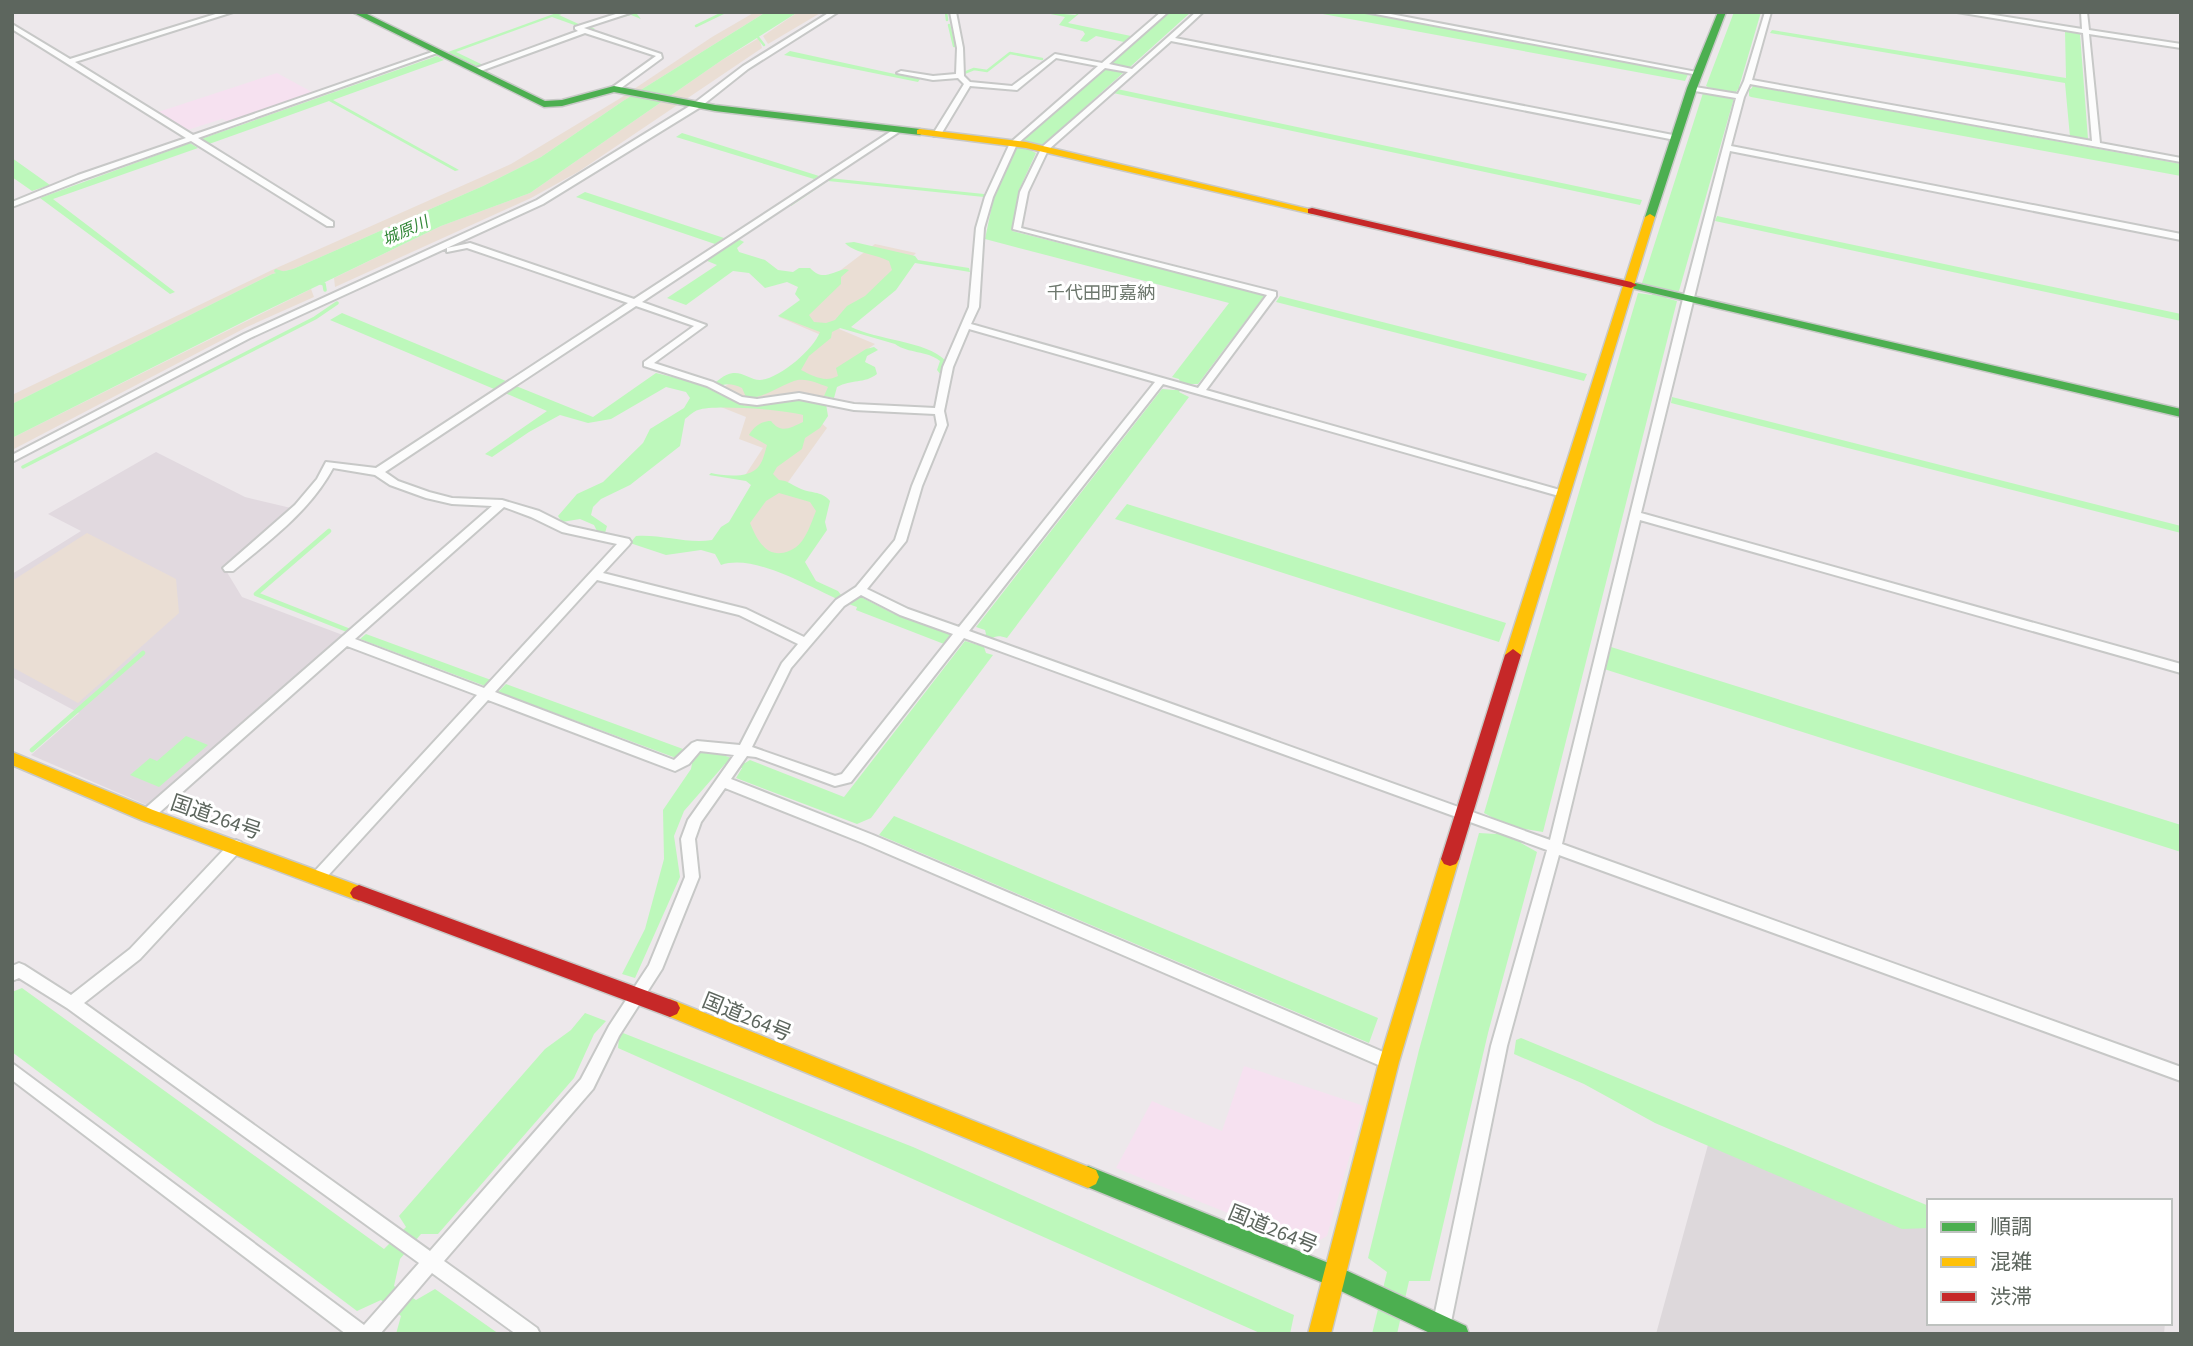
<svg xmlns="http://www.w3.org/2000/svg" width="2193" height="1346" viewBox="0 0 2193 1346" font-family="'Source Sans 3','Noto Sans JP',sans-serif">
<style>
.commercial{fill:#f6e1f0}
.industrial{fill:#ddd8db}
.education{fill:#e1d9df}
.green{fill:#eaded4}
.water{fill:#bdf8bb;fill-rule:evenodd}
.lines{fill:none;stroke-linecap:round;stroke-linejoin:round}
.stream-far2{stroke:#bdf8bb;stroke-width:2.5}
.stream-far1{stroke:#bdf8bb;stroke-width:3.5}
.stream{stroke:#bdf8bb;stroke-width:4.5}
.street-casing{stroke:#c7c8c7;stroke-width:4}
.fast-casing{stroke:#c8c9c7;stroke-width:3}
.slow-casing{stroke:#c8c9c7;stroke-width:3}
.jam-casing{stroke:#c8c9c7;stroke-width:3}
.street{fill:#fcfcfc;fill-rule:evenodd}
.fast{fill:#4caf50;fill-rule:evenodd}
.slow{fill:#ffc107;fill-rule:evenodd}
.jam{fill:#c62828;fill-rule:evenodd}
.labels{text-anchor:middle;stroke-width:6;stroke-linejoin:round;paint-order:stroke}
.far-water-label{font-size:16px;font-style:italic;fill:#338738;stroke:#fff}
.far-quarter-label{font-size:18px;fill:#6e786e;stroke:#fff}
.near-street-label{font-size:21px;fill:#5d665e;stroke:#fff}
</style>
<rect width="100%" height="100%" fill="#ede8eb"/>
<!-- commercial -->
<path class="commercial" d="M 277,73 L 323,98 L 239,127 L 222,119 L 178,133 L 149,115 Z
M 1244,1066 L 1364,1106 L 1327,1236 L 1310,1246 L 1116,1168 L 1152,1101 L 1222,1131 Z"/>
<!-- industrial -->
<path class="industrial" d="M 1714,1123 L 1929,1213 L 1929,1323 L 2165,1323 L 2164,1334 L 1656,1334 Z"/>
<!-- education -->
<path class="education" d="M 156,452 L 245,497 L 291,508 L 290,514 L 225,569 L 242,597 L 348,637 L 151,807 L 31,755 L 79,713 L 12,677 L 12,574 L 81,531 L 48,514 Z"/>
<!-- green -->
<path class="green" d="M 755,12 L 766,12 L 623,101 L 541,157 L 483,186 L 293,269 L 272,274 L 12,404 L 12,395 L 272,270 L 511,164 L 619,99 L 712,37 Z
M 798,12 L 822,12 L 768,44 L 763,36 Z
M 759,38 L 762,48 L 578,172 L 531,198 L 335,287 L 334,278 L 441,226 L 530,193 L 722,60 Z
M 875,244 L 916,253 L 839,329 L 875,344 L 840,368 L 846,377 L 810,413 L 827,428 L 786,485 L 823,507 L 791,574 L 713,548 L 758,483 L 744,477 L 763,448 L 739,439 L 746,417 L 706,401 L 740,375 L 767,388 L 828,338 L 779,317 Z
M 311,289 L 314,297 L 247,327 L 12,450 L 12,438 Z
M 87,533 L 176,579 L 179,613 L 78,703 L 12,667 L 12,581 Z"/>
<!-- water -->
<path class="water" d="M 559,12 L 567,12 L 559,15 L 583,26 L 634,12 L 640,12 L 637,14 L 641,19 L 631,15 L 590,26 L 595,29 L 591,31 L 552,17 L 456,52 L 483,65 L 478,67 L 448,52 Z
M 766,12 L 798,12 L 722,60 L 530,193 L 441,226 L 249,319 L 12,438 L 12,404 L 272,274 L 293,269 L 483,186 L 541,157 L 623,101 Z
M 1041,12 L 1075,15 L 1081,12 L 1068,23 L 1131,36 L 1124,42 L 1096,36 L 1087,42 L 1080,41 L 1085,34 L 1083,31 L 1059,25 L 1065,17 Z
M 1170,12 L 1191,12 L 1130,67 L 1121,67 L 1118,71 L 1123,73 L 1044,144 L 1033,144 L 1028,149 L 1036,153 L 1019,190 L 1012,231 L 1265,295 L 1198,384 L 1185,384 L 1179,392 L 1189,397 L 1007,638 C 995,634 992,637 984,647 L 986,653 L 993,655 L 871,818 L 857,824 L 736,778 L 742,768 L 725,764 L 684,811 L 674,836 L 680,877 L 635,978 L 622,974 L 645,929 L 664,859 L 663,810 L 691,769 L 693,758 L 701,752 L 723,755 L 745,763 L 750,760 L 844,797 L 965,641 L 978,645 L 986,634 L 985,630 L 976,627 L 1162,389 L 1175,390 L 1180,382 L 1179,379 L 1172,377 L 1229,303 L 985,239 L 994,196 L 1015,148 L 1024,148 L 1029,143 L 1022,139 L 1104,69 L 1113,69 L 1117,66 L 1111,63 Z
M 1312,12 L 1359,12 L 1689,72 L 1685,81 Z
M 1734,12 L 1761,12 L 1739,87 L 1751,89 L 1753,86 L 2181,164 L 2181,176 L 1751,97 L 1749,96 L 1749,91 L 1738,89 L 1736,92 L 1728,91 L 1725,96 L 1734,98 L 1679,291 L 1668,290 L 1666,298 L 1677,301 L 1543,832 L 1525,829 L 1521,843 L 1537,852 L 1488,1033 L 1430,1281 L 1409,1281 L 1397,1334 L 1372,1334 L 1387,1272 L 1368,1258 L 1419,1050 L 1479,833 L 1496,834 L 1501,822 L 1484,813 L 1638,293 L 1652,295 L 1654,287 L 1642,283 L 1703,93 L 1711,93 L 1712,89 L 1706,86 Z
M 1772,30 L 2066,78 L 2065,30 L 2080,34 L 2088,139 L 2070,137 L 2065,83 L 1770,33 Z
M 790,51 L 904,76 L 920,79 L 918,82 L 784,55 Z
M 437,56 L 444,60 L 333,100 L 459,170 L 455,171 L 329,101 L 209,144 L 201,139 Z
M 1117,89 L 1642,200 L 1640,205 L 1113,93 Z
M 682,133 L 819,176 L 814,179 L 676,137 Z
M 190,143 L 198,148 L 53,199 L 175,292 L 170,294 L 40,198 Z
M 12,158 L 50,185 L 32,191 L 12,177 Z
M 829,178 L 984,194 L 984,197 L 828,181 L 791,206 L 789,204 Z
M 585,192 L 724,238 L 715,244 L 576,197 Z
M 1717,216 L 2181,314 L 2181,321 L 1715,221 Z
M 740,240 L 744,242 L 737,248 L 739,252 L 765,260 L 778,270 L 793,272 L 799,268 L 810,268 C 822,281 830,273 845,269 L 849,270 L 841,277 L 841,284 L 809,315 L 814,322 L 826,323 L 835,320 L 847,306 L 865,296 L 892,270 L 889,261 C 875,254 854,253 845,243 L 854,242 L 915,256 L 918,260 L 969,268 L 970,272 L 915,263 L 896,290 L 851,327 C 877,340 926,341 945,360 L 941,375 L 937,370 L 940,361 C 926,350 909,354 895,344 L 840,328 L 832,332 L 831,338 L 809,356 L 801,370 C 813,376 825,383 838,376 L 836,368 L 866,349 L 874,347 L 878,350 L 867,356 L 865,362 L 875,367 L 877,374 C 864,384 852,379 837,387 L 834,398 L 824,396 L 828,387 C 818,383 804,377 794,381 C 779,386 762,400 746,397 L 742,388 C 731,383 724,383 714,389 L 745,406 L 795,399 L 826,404 L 828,416 L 820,428 L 805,438 L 802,449 L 777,467 L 773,474 L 779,480 C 789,481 790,484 799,488 C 810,494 821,490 830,501 L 825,522 L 827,530 L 805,562 L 816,581 L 838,591 L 841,595 L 852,599 L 861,597 L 892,613 L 947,631 L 951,636 L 944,644 L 856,610 L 857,607 C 820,595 759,552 721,565 L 715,554 L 701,550 L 666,555 L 630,543 L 636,536 C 661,534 687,544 712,540 L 721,527 L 729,522 L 751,485 L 746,481 L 709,475 L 711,473 C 724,476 750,479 759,466 C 763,461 765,452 767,445 L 749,435 C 754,426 762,421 771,421 C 781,434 790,428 803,422 L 803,415 C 787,410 714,404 698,410 C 694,411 689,416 685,419 L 680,446 L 630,485 L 601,499 L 593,507 L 591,515 L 607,526 L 605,533 L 598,533 L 594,525 L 580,519 L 562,522 L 558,516 L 577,494 L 603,482 L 643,443 L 650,429 L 684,408 L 690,398 L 686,392 L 666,387 L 611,419 L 588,423 L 560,415 L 529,432 L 492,457 L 485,454 L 547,411 L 505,393 L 516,386 L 593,417 L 656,373 L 709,386 C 718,382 723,374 733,373 C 743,372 751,380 760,380 C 779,379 813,350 820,332 L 778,316 L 800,300 L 795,294 L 798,287 L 787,282 L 765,288 L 749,273 L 733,271 L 686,305 L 667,298 L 717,265 L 705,260 L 732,242 ZM 779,493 L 810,502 L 816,511 C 812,521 808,533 802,541 C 798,546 794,549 789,551 C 767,560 757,540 750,523 L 766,501 Z
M 1280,296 L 1587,374 L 1584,381 L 1276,302 Z
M 342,313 L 506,381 L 494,389 L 330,320 Z
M 1672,397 L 2181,526 L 2181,533 L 1671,403 Z
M 1127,504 L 1506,623 L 1499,642 L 1115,519 Z
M 366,634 L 491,680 L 485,686 L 360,639 Z
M 1611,647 L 2181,825 L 2181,852 L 1604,669 Z
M 506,684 L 683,749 L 676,758 L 498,692 Z
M 186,736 L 208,745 L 159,787 L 130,775 L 150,758 L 157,761 Z
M 894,816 L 1378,1018 L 1369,1043 L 879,835 Z
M 22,988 L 384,1249 L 406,1227 L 399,1216 L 545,1049 L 571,1030 L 585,1013 L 606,1021 L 594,1034 L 574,1078 L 438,1234 L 421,1234 L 400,1259 L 394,1286 L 416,1300 L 435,1289 L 499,1334 L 396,1334 L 401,1316 L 381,1300 L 357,1311 L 12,1052 L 12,992 Z
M 623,1033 L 913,1147 L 1294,1315 L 1290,1334 L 1262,1334 L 618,1048 L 619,1037 Z
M 1521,1038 L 1929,1206 L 1929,1228 L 1902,1229 L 1655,1123 L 1584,1084 L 1514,1054 L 1516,1040 Z"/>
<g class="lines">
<!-- stream-far2 -->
<path class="stream-far2" d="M 946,12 L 947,20
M 949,25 L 954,46
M 696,26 L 725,12
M 757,36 L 764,45
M 964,73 L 974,69 L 987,71 L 1010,53 L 1042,59"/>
<!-- stream-far1 -->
<path class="stream-far1" d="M 276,271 L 286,274
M 318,282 L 324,284 L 325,290
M 23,467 L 315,318 L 337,303"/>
<!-- stream -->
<path class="stream" d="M 329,531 L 256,594 L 350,631
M 32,750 L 143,653"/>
<!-- street casing -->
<g class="street-casing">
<path id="street" d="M 222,12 L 233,12 L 75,62 L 193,135 L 435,51 L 440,52 L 198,138 L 333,222 L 333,226 L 327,226 L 191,141 L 84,179 L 12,207 L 12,202 L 78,175 L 186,138 L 12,29 L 12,24 L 70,59 Z
M 622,12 L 633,12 L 584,28 L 661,54 L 662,58 L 617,91 L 610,89 L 656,56 L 585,33 L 478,72 L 471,70 L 578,31 L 575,29 L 575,27 Z
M 830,12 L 838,12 L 748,69 L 699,108 L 543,204 L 250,338 L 12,462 L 12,455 L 244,334 L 537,200 L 693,104 L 743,66 Z
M 950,12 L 956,12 L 963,48 L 964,76 L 970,82 L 1012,86 L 1055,54 L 1102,63 L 1161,12 L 1168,12 L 1109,64 L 1132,69 L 1196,12 L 1203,12 L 1175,38 L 1678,136 L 1679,138 L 1675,140 L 1171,41 L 1048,150 L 1028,192 L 1021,228 L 1276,292 L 1276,296 L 1206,390 L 1567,492 L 1568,494 L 1567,496 L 1559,496 L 1163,384 L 969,631 L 1550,840 L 1683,299 L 1736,98 L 1689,90 L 1689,86 L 1738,94 L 1744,81 L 1765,12 L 1771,12 L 1752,80 L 2092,141 L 2083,33 L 1957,12 L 1975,12 L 2082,29 L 2081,12 L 2087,12 L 2089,30 L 2181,44 L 2181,48 L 2089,34 L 2100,143 L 2181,158 L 2181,162 L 1750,84 L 1744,97 L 1731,146 L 2181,234 L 2181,240 L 1730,151 L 1641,513 L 2181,664 L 2181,673 L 1640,520 L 1562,844 L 2181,1067 L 2181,1081 L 1559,855 L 1507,1046 L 1450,1327 L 1447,1333 L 1436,1334 L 1432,1327 L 1491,1046 L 1547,850 L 964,638 L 851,782 L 835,786 L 756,757 L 747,756 L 731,779 L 873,835 L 1395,1057 L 1397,1062 L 1395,1067 L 1389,1069 L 1383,1067 L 863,843 L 725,788 L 701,822 L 695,839 L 699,877 L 662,969 L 619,1036 L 593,1089 L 444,1261 L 537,1328 L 540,1334 L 516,1334 L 432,1273 L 380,1334 L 346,1334 L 12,1080 L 12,1063 L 364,1325 L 419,1263 L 67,1008 L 19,978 L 12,981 L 12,966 L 19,963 L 24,965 L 71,995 L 130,949 L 231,842 L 236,840 L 241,842 L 243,846 L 241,850 L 140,959 L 84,1003 L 430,1251 L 581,1079 L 609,1026 L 649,965 L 685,877 L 681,839 L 688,820 L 734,755 L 700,751 L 689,764 L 675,771 L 488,700 L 324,880 L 319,882 L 314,880 L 312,876 L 314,872 L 477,695 L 347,646 L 152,819 L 147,820 L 142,819 L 140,815 L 142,811 L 492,506 L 452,504 L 426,498 L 390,485 L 375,475 L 333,468 C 310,511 270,540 233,571 L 225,571 L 223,568 L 295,505 L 317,479 L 326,462 L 376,468 L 628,303 L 467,248 L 447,252 L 447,248 L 470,243 L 634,299 L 896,128 L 899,128 L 899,132 L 642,302 L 706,325 L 654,363 L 713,382 L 742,397 L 757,399 L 799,393 L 854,404 L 935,408 L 943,367 L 969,307 L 976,228 L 985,197 L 1010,143 L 1098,66 L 1056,58 L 1017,90 L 970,86 L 940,136 L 934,136 L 933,134 L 964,84 L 958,78 L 933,80 L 897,73 L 901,71 L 933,76 L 956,74 L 957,48 ZM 1105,68 L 1128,72 L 1042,147 L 1020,192 L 1013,229 L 1267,295 L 1198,388 L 971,324 L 979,307 L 984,228 L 993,197 L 1017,144 ZM 636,306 L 694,326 L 644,362 L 644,366 L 707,386 L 740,403 L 757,405 L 799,399 L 854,410 L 935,414 L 937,425 L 912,486 L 895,540 L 856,587 L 836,600 L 804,637 L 746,609 L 603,573 L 629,545 L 631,542 L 629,539 L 569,526 L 539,511 L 502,500 L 452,498 L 429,492 L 398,481 L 385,472 ZM 969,329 L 1155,382 L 959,627 L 908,609 L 867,589 L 906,541 L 922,486 L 947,425 L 944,411 L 953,367 ZM 504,507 L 531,517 L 562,532 L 617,544 L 484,688 L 355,639 ZM 597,580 L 739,615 L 798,644 L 782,663 L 740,745 L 697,741 L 692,743 L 674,760 L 495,692 ZM 861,595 L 900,615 L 953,634 L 842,774 L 835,776 L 752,747 L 791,668 L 844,606 Z
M 1365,12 L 1380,12 L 1702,73 L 1698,75 Z"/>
</g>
<!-- fast casing -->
<g class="fast-casing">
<path id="fast" d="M 352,12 L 363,12 L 545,101 L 562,100 L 614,86 L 715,105 L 920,129 L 925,132 L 920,135 L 715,111 L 614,92 L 562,106 L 544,107 Z
M 1718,12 L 1726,12 L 1697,88 L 1655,217 L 1646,219 L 1645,217 L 1687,88 Z
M 1631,282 L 2181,409 L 2181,417 L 1627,287 L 1627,283 Z
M 1088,1166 L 1341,1268 L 1466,1326 L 1469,1334 L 1432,1334 L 1326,1284 L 1080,1184 L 1077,1177 L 1080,1170 Z"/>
</g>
<!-- slow casing -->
<g class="slow-casing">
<path id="slow" d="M 920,129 L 1026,142 L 1317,211 L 1312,214 L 1026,148 L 917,134 L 917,130 Z
M 1650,214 L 1655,217 L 1521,655 L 1513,661 L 1508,659 L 1505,655 L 1645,217 Z
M 12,752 L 153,810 L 365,888 L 368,893 L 365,898 L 359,901 L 141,820 L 12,765 Z
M 1450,852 L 1456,854 L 1459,859 L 1399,1062 L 1331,1334 L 1308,1334 L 1379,1062 L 1441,859 L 1444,854 Z
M 670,999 L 1096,1170 L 1099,1177 L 1096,1184 L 1088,1188 L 663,1014 L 660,1008 L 663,1002 Z"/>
</g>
<!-- jam casing -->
<g class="jam-casing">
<path id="jam" d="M 1312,208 L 1631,282 L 1637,285 L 1631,288 L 1308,213 L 1308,209 Z
M 1513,649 L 1521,655 L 1459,859 L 1456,864 L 1450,866 L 1444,864 L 1441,859 L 1505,655 Z
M 359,885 L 677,1002 L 680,1008 L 677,1014 L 670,1017 L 353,898 L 350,893 L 353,888 Z"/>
</g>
<!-- street -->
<use href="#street" class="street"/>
<!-- fast -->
<use href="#fast" class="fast"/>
<!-- slow -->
<use href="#slow" class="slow"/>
<!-- jam -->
<use href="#jam" class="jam"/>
</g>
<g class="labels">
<!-- far-water labels -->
<g class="far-water-label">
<text transform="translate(405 230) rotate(-24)" y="6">城原川</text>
</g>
<!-- far-quarter labels -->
<g class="far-quarter-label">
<text x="1101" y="299">千代田町嘉納</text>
</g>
<!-- near-street labels -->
<g class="near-street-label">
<text transform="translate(216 817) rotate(19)" y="7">国道264号</text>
<text transform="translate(747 1017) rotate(22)" y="7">国道264号</text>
<text transform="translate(1273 1229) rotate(22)" y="7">国道264号</text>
</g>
</g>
<!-- border -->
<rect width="2193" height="1346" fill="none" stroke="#5d665e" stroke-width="28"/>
<!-- legend -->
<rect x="1927" y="1199" width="245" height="126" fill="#ffffff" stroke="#bec2bf" stroke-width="2"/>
<rect x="1941" y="1222" width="35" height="10" fill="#4caf50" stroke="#bec2bf" stroke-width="2"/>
<text x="1990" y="1234" font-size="21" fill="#5d665e">順調</text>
<rect x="1941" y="1257" width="35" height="10" fill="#ffc107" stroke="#bec2bf" stroke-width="2"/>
<text x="1990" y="1269" font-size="21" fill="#5d665e">混雑</text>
<rect x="1941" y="1292" width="35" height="10" fill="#c62828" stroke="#bec2bf" stroke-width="2"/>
<text x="1990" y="1304" font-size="21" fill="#5d665e">渋滞</text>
</svg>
